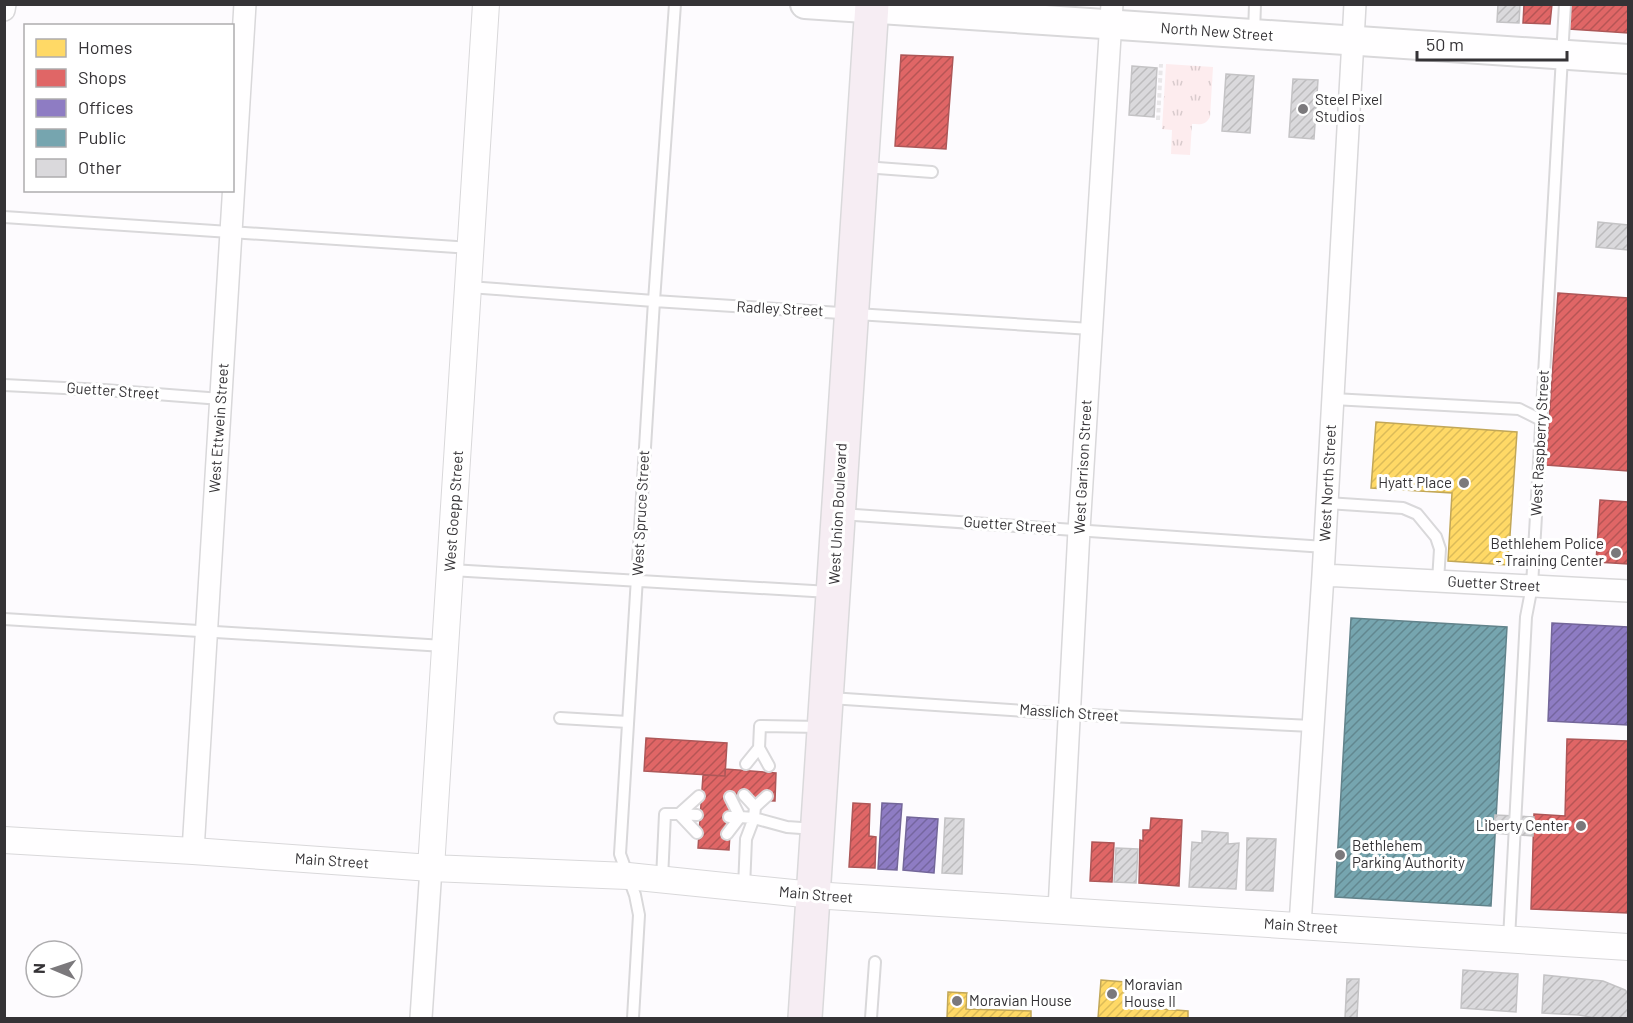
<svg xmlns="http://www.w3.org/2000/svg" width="1633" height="1023" viewBox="0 0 1633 1023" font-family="Barlow,sans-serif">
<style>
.grass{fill:url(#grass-tufts)}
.homes{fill:url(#homes-hatch);stroke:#c2a758;stroke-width:1.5}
.shops{fill:url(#shops-hatch);stroke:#ad5758;stroke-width:1.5}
.offices{fill:url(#offices-hatch);stroke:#736699;stroke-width:1.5}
.public{fill:url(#public-hatch);stroke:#62838b;stroke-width:1.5}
.building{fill:url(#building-hatch);stroke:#c4c3c5;stroke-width:1.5}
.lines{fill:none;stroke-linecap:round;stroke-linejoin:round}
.service-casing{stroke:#d9d8da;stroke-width:14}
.minor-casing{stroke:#d9d8da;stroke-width:24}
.tertiary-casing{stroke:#d9d8da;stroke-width:28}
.secondary-casing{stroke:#d9d8da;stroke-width:32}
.primary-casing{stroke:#dad9db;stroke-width:36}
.path{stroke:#e9e7e9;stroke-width:4;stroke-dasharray:4.5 3;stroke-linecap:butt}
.service{stroke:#fffeff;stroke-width:10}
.minor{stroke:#fffeff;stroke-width:21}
.tertiary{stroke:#fffeff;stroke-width:26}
.secondary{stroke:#fffeff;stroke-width:28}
.primary{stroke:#f6edf3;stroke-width:33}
.poi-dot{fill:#7b797c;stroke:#fff;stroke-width:2}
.labels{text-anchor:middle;stroke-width:6;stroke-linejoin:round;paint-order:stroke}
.street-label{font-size:15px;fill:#353336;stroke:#fff}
.poi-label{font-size:15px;fill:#353336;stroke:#fff;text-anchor:start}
</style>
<defs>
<pattern id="grass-tufts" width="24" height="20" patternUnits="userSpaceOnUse" patternTransform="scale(1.5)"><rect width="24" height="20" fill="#fdecee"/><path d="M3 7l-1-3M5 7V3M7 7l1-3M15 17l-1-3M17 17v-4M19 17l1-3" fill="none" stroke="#d9cbcd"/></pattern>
<pattern id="homes-hatch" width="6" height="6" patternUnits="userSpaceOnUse" patternTransform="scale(1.5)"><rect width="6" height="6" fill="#ffd966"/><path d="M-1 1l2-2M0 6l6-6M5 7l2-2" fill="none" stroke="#dbbb59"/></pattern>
<pattern id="shops-hatch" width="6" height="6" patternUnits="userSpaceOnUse" patternTransform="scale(1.5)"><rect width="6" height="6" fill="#e06666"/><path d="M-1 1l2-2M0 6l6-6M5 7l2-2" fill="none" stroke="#b65555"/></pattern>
<pattern id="offices-hatch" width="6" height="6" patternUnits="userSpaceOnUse" patternTransform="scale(1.5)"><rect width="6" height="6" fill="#8e7cc3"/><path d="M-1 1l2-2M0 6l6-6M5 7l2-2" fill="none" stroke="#75669f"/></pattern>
<pattern id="public-hatch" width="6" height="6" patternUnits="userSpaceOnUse" patternTransform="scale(1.5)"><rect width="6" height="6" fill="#76a5af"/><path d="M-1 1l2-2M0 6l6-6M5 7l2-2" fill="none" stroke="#62878f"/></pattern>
<pattern id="building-hatch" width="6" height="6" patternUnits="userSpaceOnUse" patternTransform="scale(1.5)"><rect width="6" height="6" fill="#dad9dc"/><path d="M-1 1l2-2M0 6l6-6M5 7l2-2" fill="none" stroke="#bcbbbd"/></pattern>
</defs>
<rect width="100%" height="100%" fill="#fdfbfe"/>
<!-- grass -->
<path class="grass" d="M 1166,64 L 1213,67 L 1210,117 C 1205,126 1200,124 1192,124 L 1190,155 L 1171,154 L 1172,130 L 1162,129 Z"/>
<!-- homes -->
<path class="homes" d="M 1376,422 L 1517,432 L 1508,565 L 1448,561 L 1452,493 L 1371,488 Z
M 1101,980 L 1125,982 L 1123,1006 L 1188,1011 L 1188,1018 L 1098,1018 Z
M 948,992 L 967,993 L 966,1009 L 1031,1011 L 1031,1018 L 947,1018 Z"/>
<!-- shops -->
<path class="shops" d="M 1524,4 L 1552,4 L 1550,24 L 1523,23 Z
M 1571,4 L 1628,4 L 1628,33 L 1569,29 Z
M 901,55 L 953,57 L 946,149 L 895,146 Z
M 1558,293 L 1628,298 L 1628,471 L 1546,465 Z
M 1600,500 L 1628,502 L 1628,564 L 1596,562 Z
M 646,738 L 727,743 L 725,776 L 644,771 Z
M 1567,739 L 1628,741 L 1628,913 L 1531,909 L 1534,814 L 1565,816 Z
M 725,769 L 776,773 L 775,801 L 732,799 L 729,850 L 698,848 L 703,775 L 725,776 Z
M 853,803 L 870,804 L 869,836 L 876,837 L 875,868 L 849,867 Z
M 1151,818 L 1182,820 L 1179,886 L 1139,883 L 1140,840 L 1143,841 L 1143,830 L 1150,830 Z
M 1092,842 L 1114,843 L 1112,882 L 1090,881 Z"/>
<!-- offices -->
<path class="offices" d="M 1552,623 L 1628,627 L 1628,725 L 1548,721 Z
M 882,803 L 902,804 L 897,870 L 878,869 Z
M 907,817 L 938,819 L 934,873 L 903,870 Z"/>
<!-- public -->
<path class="public" d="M 1351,618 L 1507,627 L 1491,906 L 1335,897 Z"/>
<!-- building -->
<path class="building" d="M 1498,4 L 1520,4 L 1519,23 L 1497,22 Z
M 1132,66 L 1157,68 L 1154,117 L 1129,115 Z
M 1226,74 L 1254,76 L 1250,133 L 1222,131 Z
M 1293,79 L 1318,80 L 1314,139 L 1289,137 Z
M 1598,222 L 1628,225 L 1628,250 L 1596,247 Z
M 1495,815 L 1534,817 L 1533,836 L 1494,833 Z
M 945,818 L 964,819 L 962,874 L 942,873 Z
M 1202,831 L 1228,833 L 1228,844 L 1239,843 L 1236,889 L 1189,887 L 1192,842 L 1202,843 Z
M 1247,838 L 1276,839 L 1273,891 L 1246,890 Z
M 1116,848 L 1138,849 L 1136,883 L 1114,882 Z
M 1463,970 L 1518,974 L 1516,1012 L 1461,1008 Z
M 1544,975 L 1603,981 L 1625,990 L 1628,993 L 1628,1018 L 1595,1018 L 1579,1015 L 1542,1013 Z
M 1347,979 L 1359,979 L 1357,1018 L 1345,1018 Z"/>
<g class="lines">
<!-- service casing -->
<g class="service-casing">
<path id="service" d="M 1254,34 L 1255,4
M 864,167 L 932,172
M 4,217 L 471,248
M 469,287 L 654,301 L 1091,329
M 4,385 L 104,390 L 221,399
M 1333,399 L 1519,409 L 1541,420
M 1327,503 L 1403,508 L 1417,514 L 1436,537 L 1440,549 L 1438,581
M 840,514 L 1325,547
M 451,570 L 830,592
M 4,619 L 444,646
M 830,698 L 1069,714 L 1312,726
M 560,718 L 628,722
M 759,748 L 760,726 L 821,727
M 746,764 L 759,748 L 769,766
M 744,795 L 755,807 L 754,818 L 746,839 L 744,888
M 755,807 L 767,796
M 729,817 L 740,817 L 730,797
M 697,833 L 679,814 L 697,815
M 727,834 L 740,817 L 754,818 L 787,827 L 815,829
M 662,879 L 665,814 L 679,814 L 699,796
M 1509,939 L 1526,617 L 1532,586 L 1565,4
M 633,1018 L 639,915 L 635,895 L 620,854 L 654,301 L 675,4
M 871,1018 L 875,962"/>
</g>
<!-- minor casing -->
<g class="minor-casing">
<path id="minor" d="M 4,10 L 5,4
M 1323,575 L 1628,591
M 193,851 L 245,4
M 1059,910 L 1079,530 L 1112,4
M 1300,925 L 1323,575 L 1355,4
M 421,1018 L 431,868"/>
</g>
<!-- tertiary casing -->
<g class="tertiary-casing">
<path id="tertiary" d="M 4,840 L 193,851 L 431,868 L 628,876 L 813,895 L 1628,947
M 431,868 L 486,4"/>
</g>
<!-- secondary casing -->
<g class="secondary-casing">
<path id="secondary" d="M 805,4 L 1628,59"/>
</g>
<!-- primary casing -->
<g class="primary-casing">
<path id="primary" d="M 805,1018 L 872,4"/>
</g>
<!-- path -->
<path class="path" d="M 1158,120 L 1161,64"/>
<!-- service -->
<use href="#service" class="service"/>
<!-- minor -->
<use href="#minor" class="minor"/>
<!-- tertiary -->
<use href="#tertiary" class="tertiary"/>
<!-- secondary -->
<use href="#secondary" class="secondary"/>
<!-- primary -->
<use href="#primary" class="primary"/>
</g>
<!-- markers -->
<g class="poi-dot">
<circle cx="1303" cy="109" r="6"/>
<circle cx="1464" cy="483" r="6"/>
<circle cx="1616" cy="553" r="6"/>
<circle cx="1581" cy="826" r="6"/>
<circle cx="1340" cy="855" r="6"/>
<circle cx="1112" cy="994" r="6"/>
<circle cx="957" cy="1001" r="6"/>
</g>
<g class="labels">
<!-- street labels -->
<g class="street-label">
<text transform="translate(1217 32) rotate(4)" y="5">North New Street</text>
<text transform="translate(780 309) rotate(3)" y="5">Radley Street</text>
<text transform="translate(113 391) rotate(4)" y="5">Guetter Street</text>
<text transform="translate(219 428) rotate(-86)" y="5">West Ettwein Street</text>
<text transform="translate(1540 443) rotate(-87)" y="5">West Raspberry Street</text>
<text transform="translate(1083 467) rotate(-87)" y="5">West Garrison Street</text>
<text transform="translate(1328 483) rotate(-87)" y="5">West North Street</text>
<text transform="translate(454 511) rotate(-86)" y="5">West Goepp Street</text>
<text transform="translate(641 513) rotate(-87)" y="5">West Spruce Street</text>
<text transform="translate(838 514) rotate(-87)" y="5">West Union Boulevard</text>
<text transform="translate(1010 525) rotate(4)" y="5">Guetter Street</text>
<text transform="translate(1494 584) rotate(3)" y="5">Guetter Street</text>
<text transform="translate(1069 713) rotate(4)" y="5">Masslich Street</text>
<text transform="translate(332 861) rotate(4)" y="5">Main Street</text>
<text transform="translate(816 895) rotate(5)" y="5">Main Street</text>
<text transform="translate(1301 926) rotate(4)" y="5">Main Street</text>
</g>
<!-- poi labels -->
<g class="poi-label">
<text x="1315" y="105">Steel Pixel<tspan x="1315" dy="17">Studios</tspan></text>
<text x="1452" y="488" text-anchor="end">Hyatt Place</text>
<text x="1604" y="549" text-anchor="end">Bethlehem Police<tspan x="1604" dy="17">- Training Center</tspan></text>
<text x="1569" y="831" text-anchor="end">Liberty Center</text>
<text x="1352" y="851">Bethlehem<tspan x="1352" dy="17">Parking Authority</tspan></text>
<text x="1124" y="990">Moravian<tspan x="1124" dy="17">House II</tspan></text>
<text x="969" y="1006">Moravian House</text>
</g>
</g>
<!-- border -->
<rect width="1633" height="1023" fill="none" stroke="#353336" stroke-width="12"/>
<!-- legend -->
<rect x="24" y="24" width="210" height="168" fill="#ffffff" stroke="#aeadaf" stroke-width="1.5"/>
<rect x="36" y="39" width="30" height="18" fill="#ffd966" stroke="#aeadaf" stroke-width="1.5"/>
<text x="78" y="54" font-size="18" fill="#353336">Homes</text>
<rect x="36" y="69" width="30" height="18" fill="#e06666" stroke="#aeadaf" stroke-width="1.5"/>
<text x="78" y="84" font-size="18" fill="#353336">Shops</text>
<rect x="36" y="99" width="30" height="18" fill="#8e7cc3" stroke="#aeadaf" stroke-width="1.5"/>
<text x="78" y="114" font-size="18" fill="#353336">Offices</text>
<rect x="36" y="129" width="30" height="18" fill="#76a5af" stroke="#aeadaf" stroke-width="1.5"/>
<text x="78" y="144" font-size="18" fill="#353336">Public</text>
<rect x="36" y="159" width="30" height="18" fill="#dad9dc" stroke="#aeadaf" stroke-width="1.5"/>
<text x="78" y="174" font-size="18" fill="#353336">Other</text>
<!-- north arrow -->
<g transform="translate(54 969) rotate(272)"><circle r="28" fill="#ffffff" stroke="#aeadaf" stroke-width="1.5"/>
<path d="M0-4.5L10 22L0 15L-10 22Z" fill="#7b797c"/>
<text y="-9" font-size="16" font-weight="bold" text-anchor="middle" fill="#353336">N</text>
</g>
<!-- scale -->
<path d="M1417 51v9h150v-9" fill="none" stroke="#353336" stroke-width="3"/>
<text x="1426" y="51" font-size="18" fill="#353336" stroke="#ffffff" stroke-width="4.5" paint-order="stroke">50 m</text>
</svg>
